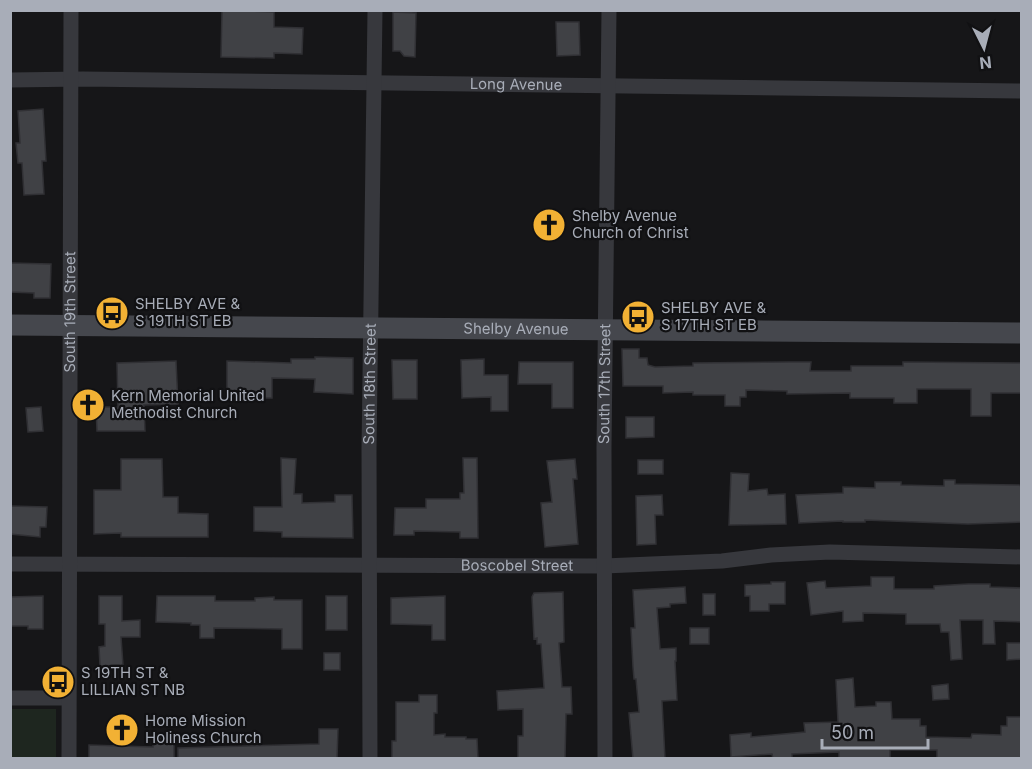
<svg xmlns="http://www.w3.org/2000/svg" width="1032" height="769" viewBox="0 0 1032 769" font-family="Inter,sans-serif">
<style>
.green{fill:#1e261f}
.building{fill:#404145;stroke:#303034;stroke-width:1.5}
.lines{fill:none;stroke-linecap:round;stroke-linejoin:round}
.street{stroke:#37383d;stroke-width:15}
.secondary{stroke:#45474d;stroke-width:21}
.labels{text-anchor:middle;stroke-width:4.5;stroke-linejoin:round;paint-order:stroke}
.street-label{font-size:15px;fill:#a8adb8;stroke:#111113}
.poi-label{font-size:15px;fill:#a8adb8;stroke:#111113;text-anchor:start}
</style>
<rect width="100%" height="100%" fill="#161618"/>
<!-- green -->
<path class="green" d="M 11,709 L 56,709 L 56,758 L 11,758 Z"/>
<!-- building -->
<path class="building" d="M 222,10 L 274,12 L 274,27 L 303,28 L 302,54 L 274,53 L 274,58 L 221,57 Z
M 393,12 L 416,13 L 415,57 L 404,56 L 400,51 L 393,51 Z
M 556,22 L 579,22 L 580,55 L 557,56 Z
M 43,109 L 46,161 L 42,161 L 44,194 L 24,195 L 22,163 L 18,163 L 16,143 L 20,143 L 18,111 Z
M 10,263 L 51,264 L 50,298 L 34,298 L 34,293 L 10,292 Z
M 622,349 L 639,349 L 639,358 L 647,358 L 648,365 L 655,367 L 693,366 L 693,363 L 788,362 L 811,362 L 810,371 L 851,371 L 851,366 L 903,366 L 903,362 L 1022,363 L 1022,393 L 991,393 L 991,416 L 971,416 L 971,389 L 917,389 L 917,403 L 894,403 L 894,398 L 850,398 L 850,393 L 787,394 L 787,391 L 746,390 L 746,397 L 740,397 L 740,406 L 725,406 L 725,395 L 693,395 L 693,392 L 663,393 L 663,386 L 623,386 Z
M 315,357 L 353,358 L 353,394 L 314,392 L 315,379 L 272,378 L 272,398 L 255,398 L 255,391 L 227,391 L 227,361 L 291,363 L 291,359 L 315,359 Z
M 484,359 L 484,375 L 508,375 L 508,411 L 491,411 L 491,397 L 462,398 L 461,360 Z
M 392,360 L 417,360 L 417,399 L 393,399 Z
M 176,361 L 178,404 L 144,405 L 145,431 L 97,431 L 96,407 L 118,407 L 117,363 Z
M 519,362 L 573,362 L 573,408 L 552,408 L 552,384 L 518,384 Z
M 41,407 L 43,431 L 28,432 L 26,408 Z
M 626,417 L 654,417 L 654,437 L 626,438 Z
M 281,458 L 296,459 L 294,494 L 302,494 L 302,503 L 335,502 L 335,495 L 352,495 L 353,538 L 282,537 L 282,532 L 254,531 L 254,507 L 282,507 Z
M 463,458 L 477,458 L 478,538 L 460,538 L 460,532 L 414,531 L 414,535 L 394,535 L 395,508 L 426,508 L 426,499 L 460,499 L 460,493 L 464,493 Z
M 121,459 L 162,459 L 163,497 L 178,497 L 178,513 L 208,514 L 208,537 L 121,537 L 121,533 L 94,534 L 94,490 L 121,490 Z
M 575,459 L 577,479 L 573,479 L 578,544 L 545,547 L 541,503 L 552,502 L 547,461 Z
M 638,460 L 663,460 L 663,474 L 638,474 Z
M 731,473 L 749,474 L 748,491 L 767,489 L 768,495 L 785,494 L 786,524 L 729,525 Z
M 944,480 L 955,480 L 955,484 L 1019,485 L 1022,487 L 1022,522 L 968,524 L 865,520 L 865,522 L 843,522 L 843,521 L 799,523 L 796,495 L 843,493 L 843,487 L 875,488 L 875,482 L 901,482 L 901,485 L 944,486 Z
M 662,495 L 663,515 L 655,515 L 656,544 L 637,545 L 636,496 Z
M 10,506 L 47,507 L 46,527 L 40,527 L 40,537 L 10,534 Z
M 871,577 L 894,577 L 894,589 L 934,589 L 934,586 L 968,584 L 990,584 L 990,587 L 1022,588 L 1022,622 L 994,621 L 995,644 L 983,644 L 983,620 L 960,620 L 962,659 L 951,660 L 949,632 L 941,632 L 940,624 L 906,624 L 906,614 L 863,613 L 863,621 L 843,622 L 843,611 L 811,615 L 807,583 L 825,581 L 826,588 L 871,586 Z
M 771,582 L 785,582 L 785,604 L 769,604 L 769,611 L 750,611 L 750,596 L 745,596 L 745,585 L 771,584 Z
M 685,587 L 686,603 L 670,604 L 670,607 L 657,608 L 660,649 L 676,648 L 676,661 L 675,661 L 677,700 L 662,701 L 665,759 L 633,759 L 629,713 L 639,712 L 636,679 L 634,679 L 633,667 L 631,628 L 635,628 L 633,590 Z
M 563,592 L 564,642 L 559,643 L 562,687 L 571,687 L 572,714 L 566,714 L 565,759 L 518,759 L 518,736 L 523,736 L 523,709 L 498,710 L 497,691 L 544,688 L 541,644 L 537,644 L 537,638 L 534,639 L 532,597 L 534,593 Z
M 703,594 L 715,594 L 715,615 L 703,615 Z
M 43,596 L 43,629 L 28,629 L 28,626 L 10,626 L 10,597 Z
M 99,596 L 122,596 L 122,621 L 140,620 L 140,637 L 121,637 L 123,665 L 100,666 L 99,647 L 105,646 L 105,624 L 99,624 Z
M 157,596 L 215,596 L 215,601 L 255,601 L 255,598 L 274,597 L 274,600 L 302,600 L 302,649 L 282,649 L 282,629 L 214,628 L 214,638 L 200,638 L 200,625 L 191,625 L 191,623 L 156,622 Z
M 326,596 L 347,596 L 347,630 L 326,630 Z
M 445,596 L 445,640 L 432,640 L 432,625 L 391,624 L 391,598 Z
M 690,628 L 709,628 L 709,644 L 690,644 Z
M 1007,643 L 1022,643 L 1022,659 L 1007,660 Z
M 324,653 L 340,653 L 340,670 L 324,670 Z
M 853,678 L 855,707 L 876,706 L 876,702 L 891,702 L 892,719 L 920,719 L 920,726 L 926,726 L 926,737 L 971,738 L 972,734 L 1001,735 L 1001,726 L 1007,726 L 1007,717 L 1021,717 L 1021,759 L 937,759 L 937,750 L 890,750 L 890,759 L 839,759 L 839,752 L 792,754 L 792,758 L 781,759 L 773,759 L 772,754 L 731,757 L 730,735 L 751,733 L 751,737 L 805,732 L 804,723 L 838,722 L 836,680 Z
M 948,684 L 949,699 L 933,700 L 932,686 Z
M 419,695 L 437,695 L 437,713 L 434,713 L 434,735 L 445,734 L 445,737 L 466,737 L 466,739 L 477,739 L 478,759 L 392,759 L 392,741 L 396,741 L 396,702 L 419,702 Z
M 319,729 L 338,729 L 337,759 L 178,759 L 178,748 L 319,744 Z
M 153,736 L 174,736 L 174,759 L 89,759 L 89,745 L 153,747 Z"/>
<g class="lines">
<!-- street -->
<g class="street">
<path id="s1" d="M 10,80 L 83,79 L 1022,91"/>
<path id="s2" d="M 10,564 L 604,566 L 722,561 L 771,555 L 830,552 L 1022,557"/>
<path d="M 10,698 L 68,698"/>
<path id="s3" d="M 69,758 L 71,10"/>
<path id="s4" d="M 370,758 L 369,449 L 375,10"/>
<path id="s5" d="M 605,758 L 604,448 L 609,10"/>
</g>
<!-- secondary -->
<path class="secondary" id="s6" d="M 10,325 L 1022,333"/>
</g>
<!-- icons -->
<defs>
<g id="church-disc" transform="scale(1.725)"><circle r="9.5" fill="#f2b134" stroke="#111113"/><path d="M-1.2-6h2.4v3.5h3.3v2.4h-3.3V6h-2.4V-.1h-3.3v-2.4h3.3Z" fill="#111"/></g>
<g id="bus-disc" transform="scale(1.725)"><circle r="9.5" fill="#f2b134" stroke="#111113"/><path d="M-5-6H5V4H4V6H2V4H-2V6H-4V4H-5ZM-3.5-4V0h7V-4ZM-3.5 1.2v1.5H-2V1.2ZM2 1.2v1.5H3.5V1.2Z" fill="#111"/></g>
</defs>
<g fill-rule="evenodd">
<use href="#church-disc" x="549" y="225"/>
<use href="#bus-disc" x="112" y="313"/>
<use href="#bus-disc" x="638" y="317"/>
<use href="#church-disc" x="88" y="405"/>
<use href="#bus-disc" x="58" y="682"/>
<use href="#church-disc" x="122" y="730"/>
</g>
<g class="labels">
<!-- street labels -->
<g class="street-label">
<text dy="5" stroke="none"><textPath href="#s1" startOffset="506">Long Avenue</textPath></text>
<text dy="5" stroke="none"><textPath href="#s3" startOffset="446">South 19th Street</textPath></text>
<text dy="5" stroke="none"><textPath href="#s6" startOffset="506">Shelby Avenue</textPath></text>
<text dy="5" stroke="none"><textPath href="#s4" startOffset="374">South 18th Street</textPath></text>
<text dy="5" stroke="none"><textPath href="#s5" startOffset="374">South 17th Street</textPath></text>
<text dy="5" stroke="none"><textPath href="#s2" startOffset="507">Boscobel Street</textPath></text>
</g>
<!-- poi labels -->
<g class="poi-label">
<text x="572" y="221">Shelby Avenue<tspan x="572" dy="17">Church of Christ</tspan></text>
<text x="135" y="309">SHELBY AVE &amp;<tspan x="135" dy="17">S 19TH ST EB</tspan></text>
<text x="661" y="313">SHELBY AVE &amp;<tspan x="661" dy="17">S 17TH ST EB</tspan></text>
<text x="111" y="401">Kern Memorial United<tspan x="111" dy="17">Methodist Church</tspan></text>
<text x="81" y="678">S 19TH ST &amp;<tspan x="81" dy="17">LILLIAN ST NB</tspan></text>
<text x="145" y="726">Home Mission<tspan x="145" dy="17">Holiness Church</tspan></text>
</g>
</g>
<!-- border -->
<rect width="1032" height="769" fill="none" stroke="#a8adb8" stroke-width="24"/>
<!-- north arrow -->
<g transform="translate(984 48) rotate(174)" stroke="#111113" stroke-width="4.5" paint-order="stroke">
<path d="M0-4.5L10 22L0 15L-10 22Z" fill="#a8adb8"/>
<text y="-9" font-size="16" font-weight="bold" text-anchor="middle" fill="#a8adb8">N</text>
</g>
<!-- scale -->
<path d="M822 739v9h106v-9" fill="none" stroke="#a8adb8" stroke-width="3"/>
<text x="831" y="739" font-size="18" fill="#a8adb8" stroke="#111113" stroke-width="4.5" paint-order="stroke">50 m</text>
</svg>
